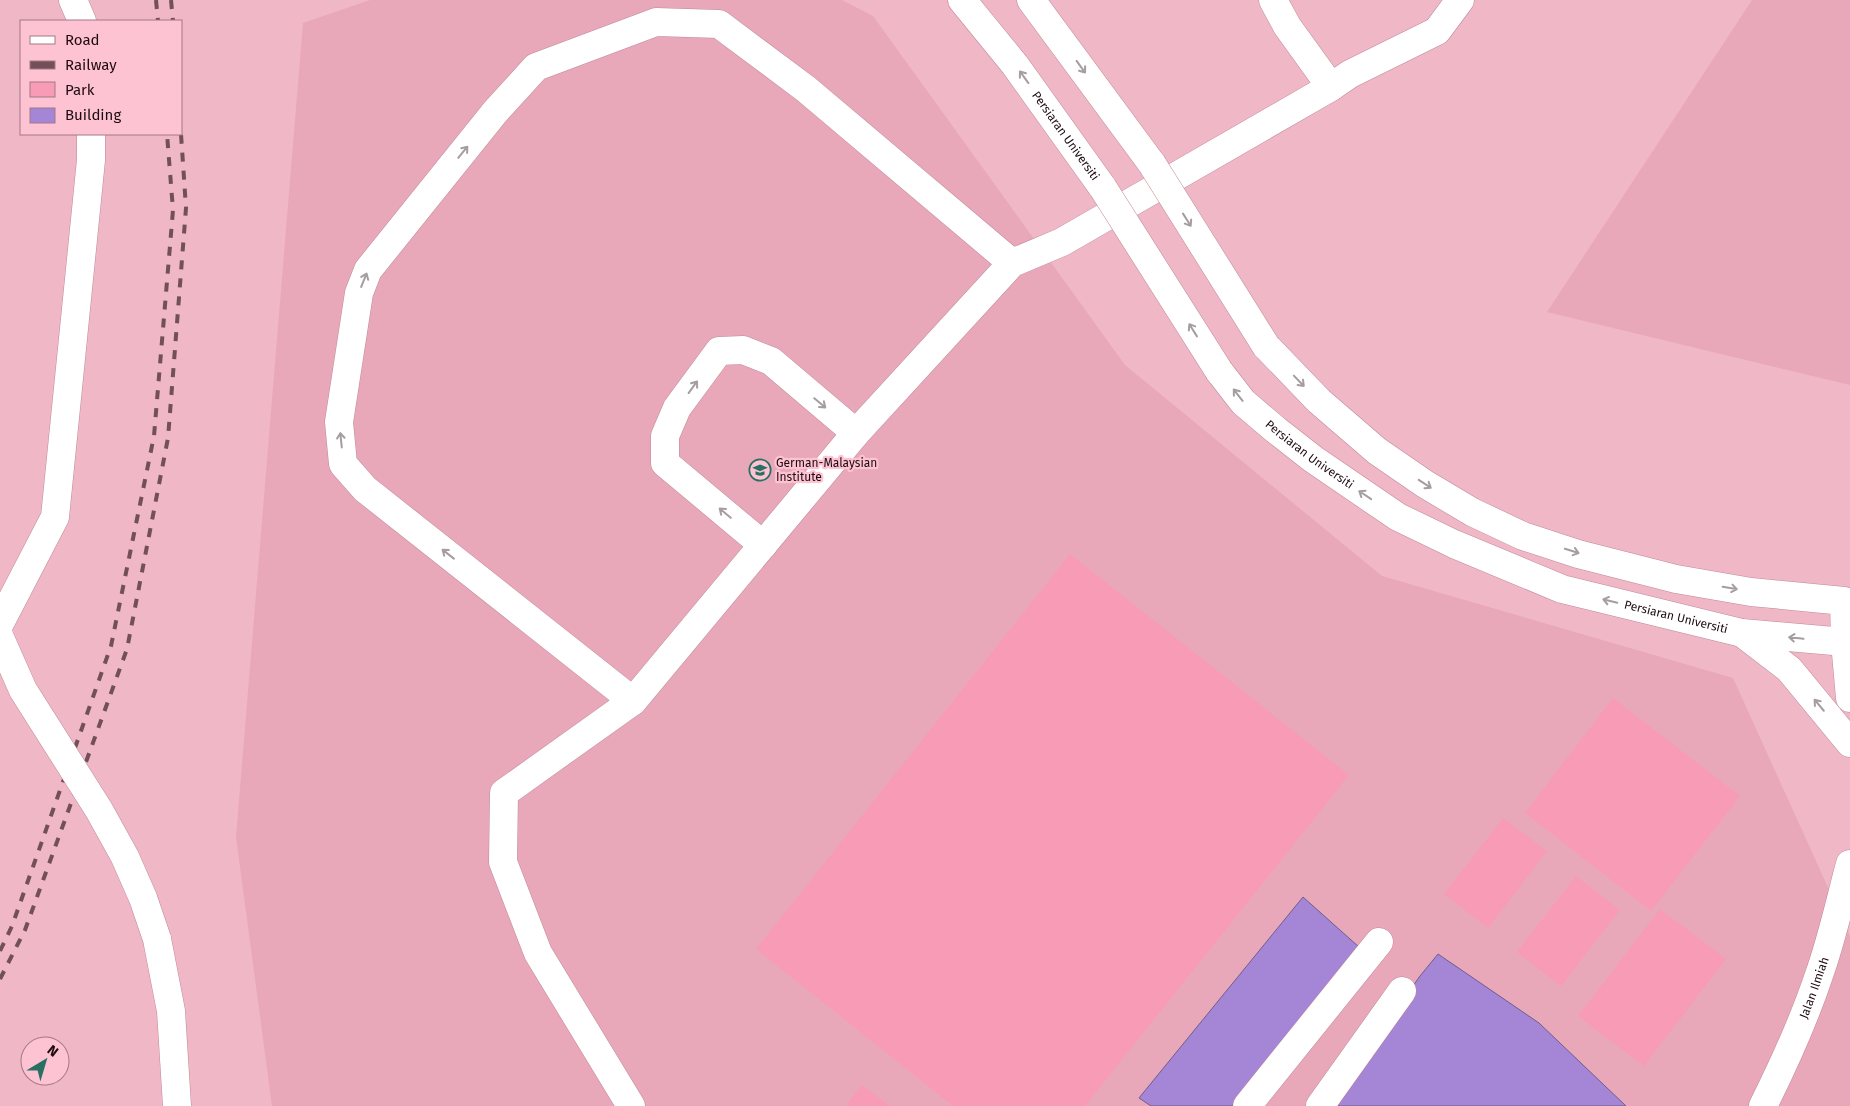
<svg xmlns="http://www.w3.org/2000/svg" width="1850" height="1106" viewBox="0 0 1850 1106" font-family="'Fira Sans',sans-serif">
<style>
.built{fill:#e8a8ba}
.green{fill:#f89bb6}
.building{fill:#a485d6;stroke:#6e5e89}
.lines{fill:none;stroke-linecap:round;stroke-linejoin:round}
.minor-casing{stroke:#bf8998;stroke-width:29}
.minor{stroke:#fff;stroke-width:28}
.rail{stroke:#72505a;stroke-width:4;stroke-dasharray:9 9;stroke-linecap:butt}
.minor-bridge-casing{stroke:#bf8998;stroke-width:29;stroke-linecap:butt}
.minor-bridge{stroke:#fff;stroke-width:28}
.oneway{stroke:#a59da0}
.labels{text-anchor:middle;stroke-width:4.5;stroke-linejoin:round;paint-order:stroke}
.street-label{font-size:12px;fill:#1e0b11;stroke:#fdc3d3}
.poi-label{font-size:12px;fill:#1e0b11;stroke:#fdc3d3;text-anchor:start}
</style>
<rect width="100%" height="100%" fill="#f0b7c6"/>
<!-- built -->
<path class="built" d="M 370,0 L 842,0 L 873,16 L 1125,365 L 1382,576 L 1733,678 L 1850,936 L 1850,1106 L 272,1106 L 236,837 L 303,23 Z
M 1752,0 L 1850,0 L 1850,385 L 1547,312 Z"/>
<!-- green -->
<path class="green" d="M 1070,554 L 1349,775 L 1085,1106 L 953,1106 L 756,949 Z
M 1613,698 L 1740,796 L 1651,911 L 1525,813 Z
M 1503,818 L 1547,851 L 1488,928 L 1444,894 Z
M 1576,876 L 1620,910 L 1561,986 L 1517,952 Z
M 1660,909 L 1726,959 L 1644,1066 L 1578,1016 Z
M 862,1085 L 890,1106 L 846,1106 Z"/>
<!-- building -->
<path class="building" d="M 1303,897 L 1359,947 L 1232,1106 L 1151,1106 L 1139,1098 Z
M 1438,954 L 1539,1023 L 1626,1106 L 1328,1106 L 1420,976 Z"/>
<g class="lines">
<!-- minor casing -->
<g class="minor-casing">
<g id="minor">
<path d="M 73,0 L 82,21"/>
<path id="s1" d="M 962,0 L 1015,65 L 1103,188"/>
<path d="M 1031,0 L 1152,164"/>
<path d="M 1273,0 L 1287,26 L 1331,87"/>
<path d="M 1266,346 L 1319,401 L 1377,451 L 1425,484 L 1472,512 L 1523,536 L 1578,554 L 1676,579 L 1751,592 L 1844,601 L 1845,642 L 1850,698"/>
<path id="s2" d="M 1219,371 L 1243,402 L 1276,430 L 1313,459 L 1398,517 L 1454,544 L 1562,589 L 1742,633 L 1845,642"/>
<path d="M 763,545 L 665,463 L 665,436 L 677,408 L 719,351 L 743,350 L 771,361 L 856,433"/>
<path d="M 0,623 L 55,517 L 91,160 L 91,134"/>
<path d="M 1742,633 L 1789,669 L 1850,743"/>
<path d="M 633,701 L 365,489 L 343,464 L 339,422 L 359,293 L 368,270 L 495,112 L 536,67 L 656,22 L 719,24 L 806,89 L 1012,263"/>
<path d="M 157,939 L 171,1011 L 177,1106"/>
<path d="M 631,1106 L 538,953 L 503,862 L 504,793 L 633,701 L 856,433 L 1012,263 L 1062,242 L 1331,87 L 1350,74 L 1437,31 L 1460,0"/>
<path d="M 1247,1106 L 1379,942"/>
<path d="M 1320,1106 L 1402,991"/>
<path id="s3" d="M 1763,1106 C 1784,1064 1804,1020 1819,975 C 1832,939 1840,901 1850,864"/>
</g>
</g>
<!-- minor -->
<use href="#minor" class="minor"/>
<!-- rail -->
<path class="rail" d="M 156,0 L 158,21
M 171,0 L 173,21
M 0,951 L 12,926 L 111,646 L 154,436 L 173,210 L 167,134
M 0,979 L 25,930 L 127,649 L 168,438 L 186,208 L 181,134"/>
<!-- minor-bridge casing -->
<g class="minor-bridge-casing">
<path id="minor-bridge" d="M 1152,164 L 1266,346
M 1103,188 L 1219,371
M 0,638 L 23,690 L 99,810 L 125,857 L 143,898 L 157,939"/>
</g>
<!-- minor-bridge -->
<use href="#minor-bridge" class="minor-bridge"/>
</g>
<!-- one-way arrows -->
<defs><path id="oneway-shaft" d="M-6 0H5M1.5-3L5.5 0L1.5 3" fill="none" stroke-width="1.6" stroke-linecap="round" stroke-linejoin="round" transform="scale(1.25)"/></defs>
<g class="oneway">
<use href="#oneway-shaft" transform="translate(1081 67) rotate(54)"/>
<use href="#oneway-shaft" transform="translate(1024 77) rotate(-126)"/>
<use href="#oneway-shaft" transform="translate(463 152) rotate(-51)"/>
<use href="#oneway-shaft" transform="translate(1187 220) rotate(58)"/>
<use href="#oneway-shaft" transform="translate(364 280) rotate(-68)"/>
<use href="#oneway-shaft" transform="translate(1193 330) rotate(-122)"/>
<use href="#oneway-shaft" transform="translate(1299 381) rotate(46)"/>
<use href="#oneway-shaft" transform="translate(693 387) rotate(-54)"/>
<use href="#oneway-shaft" transform="translate(1238 395) rotate(-128)"/>
<use href="#oneway-shaft" transform="translate(820 403) rotate(40)"/>
<use href="#oneway-shaft" transform="translate(341 440) rotate(-96)"/>
<use href="#oneway-shaft" transform="translate(1425 484) rotate(33)"/>
<use href="#oneway-shaft" transform="translate(1365 495) rotate(-146)"/>
<use href="#oneway-shaft" transform="translate(725 513) rotate(-140)"/>
<use href="#oneway-shaft" transform="translate(1572 551) rotate(17)"/>
<use href="#oneway-shaft" transform="translate(448 554) rotate(-142)"/>
<use href="#oneway-shaft" transform="translate(1730 588) rotate(10)"/>
<use href="#oneway-shaft" transform="translate(1610 601) rotate(-167)"/>
<use href="#oneway-shaft" transform="translate(1796 638) rotate(-174)"/>
<use href="#oneway-shaft" transform="translate(1819 705) rotate(-130)"/>
</g>
<!-- icons -->
<defs>
<g id="university-ring" transform="scale(1.125)"><circle r="9.5" fill="#fdc3d3" stroke="#286f64" stroke-width="1.5"/><path d="M0-5L7-2L0 1L-7-2ZM-4 1L0 2.5L4 1V4Q0 6-4 4Z" fill="#286f64"/></g>
</defs>
<g fill-rule="evenodd">
<use href="#university-ring" x="760" y="470"/>
</g>
<g class="labels">
<!-- street labels -->
<g class="street-label">
<text dy="4" stroke="none"><textPath href="#s1" startOffset="171">Persiaran Universiti</textPath></text>
<text dy="4" stroke="none"><textPath href="#s2" startOffset="124">Persiaran Universiti</textPath></text>
<text dy="4" stroke="none"><textPath href="#s2" startOffset="529">Persiaran Universiti</textPath></text>
<text dy="4" stroke="none"><textPath href="#s3" startOffset="129">Jalan Ilmiah</textPath></text>
</g>
<!-- poi labels -->
<g class="poi-label">
<text x="776" y="467">German-Malaysian<tspan x="776" dy="14">Institute</tspan></text>
</g>
</g>
<!-- legend -->
<rect x="20" y="20" width="162" height="115" fill="#fdc3d3" stroke="#a47985"/>
<rect x="30" y="36" width="25" height="8" fill="#ffffff" stroke="#a47985"/>
<text x="65" y="45" font-size="15" fill="#1e0b11">Road</text>
<rect x="30" y="61" width="25" height="8" fill="#72505a" stroke="#a47985"/>
<text x="65" y="70" font-size="15" fill="#1e0b11">Railway</text>
<rect x="30" y="82" width="25" height="15" fill="#f89bb6" stroke="#a47985"/>
<text x="65" y="95" font-size="15" fill="#1e0b11">Park</text>
<rect x="30" y="108" width="25" height="15" fill="#a485d6" stroke="#a47985"/>
<text x="65" y="120" font-size="15" fill="#1e0b11">Building</text>
<!-- north arrow -->
<g transform="translate(45 1061) rotate(38)"><circle r="24" fill="#fdc3d3" stroke="#a47985"/>
<path d="M0-4L9 19L0 12L-9 19Z" fill="#286f64"/>
<text y="-8" font-size="14" font-weight="bold" text-anchor="middle" fill="#1e0b11">N</text>
</g>
</svg>
